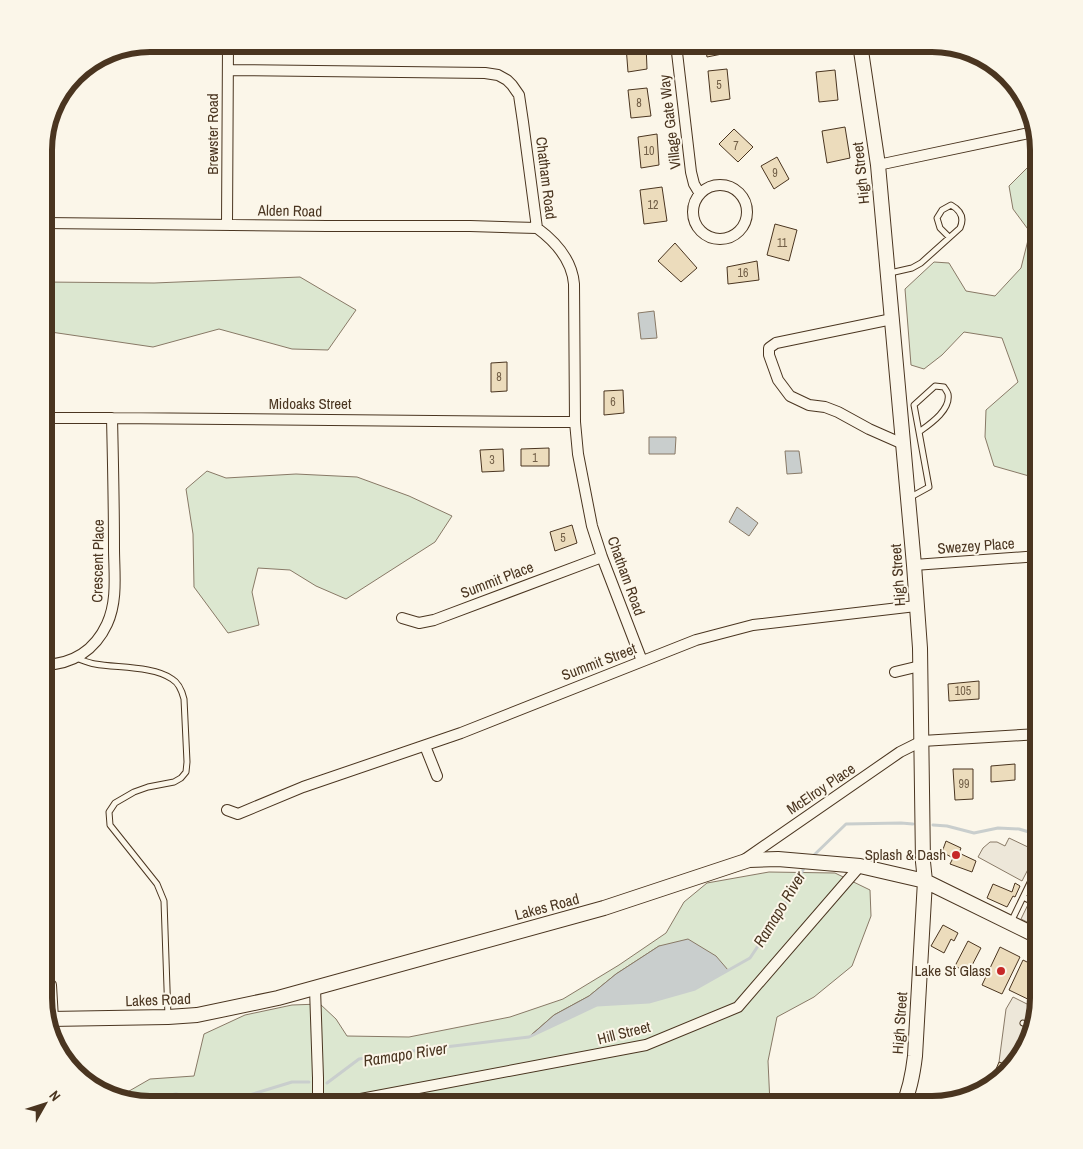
<svg xmlns="http://www.w3.org/2000/svg" width="1083" height="1149" viewBox="0 0 1083 1149" font-family="'Archivo Narrow',sans-serif">
<style>
.green{fill:#dce7d0;stroke:#887966;fill-rule:evenodd}
.parking{fill:#ede7d9;stroke:#887966}
.water{fill:#c9cecd;stroke:#887966}
.lines{fill:none;stroke-linecap:round;stroke-linejoin:round}
.stream{stroke:#c9cecd;stroke-width:3}
.building{fill:#ecdcbc;stroke:#4a3520}
.lane-casing{stroke:#4a3520;stroke-width:7}
.street-casing{stroke:#4a3520;stroke-width:12}
.secondary-casing{stroke:#4a3520;stroke-width:16}
.lane{stroke:#fbf6e9;stroke-width:5}
.street{stroke:#fbf6e9;stroke-width:10}
.secondary{stroke:#fbf6e9;stroke-width:14}
.poi-dot{fill:#c62828;stroke:#fbf6e9;stroke-width:2}
.labels{text-anchor:middle;stroke-width:4;stroke-linejoin:round;paint-order:stroke}
.number-label{font-size:12px;fill:#725f47}
.street-label{font-size:15px;fill:#4a3520;stroke:#fbf6e9}
.poi-label{font-size:15px;fill:#4a3520;stroke:#fbf6e9;text-anchor:end}
.water-label{font-size:16px;font-style:italic;fill:#4a3520;stroke:#fbf6e9}
.rim{fill:none;stroke:#4a3520;stroke-width:6}
</style>
<rect width="100%" height="100%" fill="#fbf6e9"/>
<!-- green -->
<path class="green" d="M 1039,156 L 1039,475 L 1029,476 L 994,466 L 985,437 L 986,410 L 1018,382 L 1002,338 L 964,332 L 942,355 L 924,369 L 911,365 L 905,289 L 934,262 L 949,263 L 966,291 L 995,296 L 1021,268 L 1030,232 L 1013,209 L 1009,186 Z
M 300,277 L 356,310 L 328,350 L 292,349 L 219,329 L 153,347 L 44,331 L 44,282 L 154,283 Z
M 207,471 L 226,478 L 296,474 L 357,477 L 409,496 L 452,516 L 435,542 L 346,599 L 316,586 L 290,570 L 258,568 L 252,592 L 259,625 L 228,633 L 194,587 L 193,534 L 186,489 Z
M 769,872 L 835,873 L 870,890 L 871,916 L 852,966 L 814,997 L 777,1017 L 768,1061 L 770,1104 L 768,1105 L 150,1105 L 117,1098 L 150,1079 L 194,1076 L 204,1034 L 245,1015 L 292,1005 L 320,1004 L 336,1019 L 347,1036 L 409,1037 L 510,1017 L 563,999 L 619,965 L 666,933 L 684,902 L 707,883 ZM 659,946 L 728,970 L 695,989 L 649,1002 L 597,1005 L 531,1035 L 554,1015 L 589,996 L 616,974 Z"/>
<!-- parking -->
<path class="parking" d="M 1009,838 L 1030,848 L 1035,838 L 1039,841 L 1039,848 L 1022,881 L 978,857 L 983,848 L 990,842 L 997,842 L 1005,846 Z
M 1036,888 L 1039,889 L 1039,928 L 1021,919 Z
M 1013,997 L 1037,1009 L 1028,1046 L 1011,1067 L 999,1062 L 1006,1009 Z"/>
<!-- water -->
<path class="water" d="M 654,311 L 657,338 L 641,339 L 638,313 Z
M 649,437 L 676,437 L 675,454 L 649,454 Z
M 785,451 L 799,451 L 802,473 L 787,474 Z
M 737,507 L 758,523 L 749,536 L 729,522 Z
M 688,939 L 716,956 L 728,970 L 695,989 L 649,1002 L 597,1005 L 529,1037 L 554,1015 L 589,996 L 616,974 L 659,946 Z"/>
<g class="lines">
<!-- stream -->
<path class="stream" d="M 933,825 L 947,826 L 974,833 L 998,828 L 1019,829 L 1029,832 L 1039,837
M 812,857 L 846,824 L 901,823 L 913,824
M 327,1083 L 359,1059 L 420,1050 L 529,1037 L 597,1005 L 649,1002 L 695,989 L 750,958 L 782,910 L 805,866
M 138,1102 L 145,1099 L 176,1094 L 206,1100 L 243,1097 L 292,1082 L 309,1082"/>
</g>
<!-- building -->
<path class="building" d="M 640,44 L 646,44 L 647,69 L 628,72 L 626,46 Z
M 705,44 L 726,44 L 727,53 L 707,57 Z
M 802,44 L 816,44 L 807,50 Z
M 727,69 L 730,99 L 711,102 L 708,71 Z
M 835,70 L 838,100 L 819,102 L 816,72 Z
M 647,88 L 651,116 L 631,118 L 628,90 Z
M 845,127 L 850,158 L 827,163 L 822,131 Z
M 734,129 L 753,147 L 738,162 L 719,144 Z
M 657,134 L 659,165 L 641,168 L 638,137 Z
M 777,157 L 789,179 L 774,189 L 761,166 Z
M 662,187 L 667,221 L 644,224 L 640,190 Z
M 775,224 L 797,230 L 789,261 L 767,255 Z
M 675,243 L 697,268 L 681,282 L 658,261 Z
M 757,261 L 759,280 L 728,284 L 727,267 Z
M 507,362 L 507,391 L 491,392 L 491,363 Z
M 623,390 L 624,413 L 604,415 L 604,391 Z
M 549,448 L 549,466 L 521,466 L 521,449 Z
M 503,449 L 504,471 L 482,472 L 480,450 Z
M 572,525 L 577,543 L 555,551 L 550,532 Z
M 979,681 L 979,699 L 949,701 L 948,684 Z
M 1015,764 L 1015,780 L 991,782 L 991,766 Z
M 953,769 L 973,769 L 973,799 L 955,800 Z
M 946,841 L 961,848 L 959,853 L 976,861 L 972,872 L 950,864 L 953,858 L 942,852 Z
M 1015,883 L 1020,886 L 1015,897 L 1013,896 L 1007,907 L 987,898 L 993,884 L 1012,892 Z
M 943,925 L 958,933 L 954,941 L 951,939 L 944,953 L 931,946 Z
M 968,941 L 981,948 L 968,973 L 955,966 Z
M 1000,947 L 1020,957 L 1002,994 L 982,985 Z
M 1023,960 L 1039,968 L 1039,999 L 1038,1004 L 1009,990 Z
M 999,1062 L 1011,1067 L 998,1083 L 989,1086 Z"/>
<g class="lines">
<!-- lane casing -->
<g class="lane-casing">
<path id="lane" d="M 890,273 L 912,268 L 921,263 L 960,228 C 965,217 960,210 951,205 L 942,210 L 937,218 L 940,228 L 949,237
M 935,386 L 944,387 C 945,389 947,391 948,394 C 951,410 930,424 919,432 L 914,405 Z
M 909,498 L 929,487 L 919,432
M 76,658 C 82,660 88,663 95,664 C 117,668 154,666 172,679 C 179,683 182,691 184,699 L 187,762 L 186,772 L 181,778 L 174,782 L 148,787 L 134,792 L 115,803 L 109,812 L 110,825 L 157,884 L 164,901 L 168,1017
M 1023,897 L 1039,905
M 1011,922 L 1039,864
M 1023,1023 L 1033,1027"/>
</g>
<!-- street casing -->
<g class="street-casing">
<path id="street" d="M 676,44 L 691,172 L 694,184 L 700,194
M 228,70 L 485,73 L 498,75 L 507,80 L 512,85 L 519,95 L 523,122 L 537,228 C 556,242 572,260 574,284 L 575,422 L 578,454 L 592,526 L 602,557 L 642,661
M 878,165 L 1029,133
M693 212a27 27 0 1 1 54 0a27 27 0 1 1-54 0Z
M 44,223 L 327,226 L 470,226 L 537,228
M 227,225 L 228,44
M 892,319 L 776,343 L 769,348 L 769,355 L 778,380 L 790,396 L 809,405 L 825,407 L 838,412 L 869,429 L 903,444
M 44,418 L 112,418 L 547,422 L 575,422
M 914,565 L 1039,556
M 402,618 L 419,623 L 434,620 L 602,557
M 44,665 C 73,664 95,650 107,624 C 118,600 114,573 114,548 C 114,505 113,461 112,418
M 895,672 L 920,666
M 425,746 L 437,776
M 227,810 L 238,814 L 303,787 L 461,733 L 696,640 L 753,625 L 916,606
M 744,860 L 900,752 L 922,741 L 1039,734
M 51,985 L 53,1019
M 315,988 L 318,1078 L 318,1105
M 329,1105 L 646,1045 L 738,1007 L 860,866"/>
</g>
<!-- secondary casing -->
<g class="secondary-casing">
<path id="secondary" d="M 860,44 L 878,165 L 914,565 L 920,648 L 923,862 L 925,881 L 915,1056 C 913,1073 910,1090 903,1105
M 50,1019 L 168,1017 L 197,1015 L 278,998 L 604,908 L 749,860 L 778,859 L 860,866 L 925,881 L 1039,937"/>
</g>
<!-- lane -->
<use href="#lane" class="lane"/>
<!-- street -->
<use href="#street" class="street"/>
<!-- secondary -->
<use href="#secondary" class="secondary"/>
</g>
<!-- markers -->
<g class="poi-dot">
<circle cx="956" cy="855" r="5"/>
<circle cx="1001" cy="971" r="5"/>
</g>
<g class="labels">
<!-- number labels -->
<g class="number-label">
<text x="719" y="89">5</text>
<text x="639" y="107">8</text>
<text x="736" y="150">7</text>
<text x="649" y="155">10</text>
<text x="775" y="177">9</text>
<text x="653" y="209">12</text>
<text x="782" y="247">11</text>
<text x="743" y="277">16</text>
<text x="499" y="381">8</text>
<text x="613" y="406">6</text>
<text x="535" y="462">1</text>
<text x="492" y="464">3</text>
<text x="563" y="542">5</text>
<text x="963" y="695">105</text>
<text x="964" y="788">99</text>
</g>
<!-- street labels -->
<g class="street-label">
<text transform="translate(670 122) rotate(-97)" y="5">Village Gate Way</text>
<text transform="translate(213 134) rotate(-90)" y="5">Brewster Road</text>
<text transform="translate(861 173) rotate(-96)" y="5">High Street</text>
<text transform="translate(546 178) rotate(83)" y="5">Chatham Road</text>
<text transform="translate(290 211) rotate(1)" y="5">Alden Road</text>
<text x="310" y="409">Midoaks Street</text>
<text transform="translate(976 546) rotate(-4)" y="5">Swezey Place</text>
<text transform="translate(98 561) rotate(-89)" y="5">Crescent Place</text>
<text transform="translate(898 575) rotate(-94)" y="5">High Street</text>
<text transform="translate(626 576) rotate(70)" y="5">Chatham Road</text>
<text transform="translate(497 580) rotate(-21)" y="5">Summit Place</text>
<text transform="translate(599 662) rotate(-21)" y="5">Summit Street</text>
<text transform="translate(821 789) rotate(-34)" y="5">McElroy Place</text>
<text transform="translate(547 907) rotate(-15)" y="5">Lakes Road</text>
<text transform="translate(158 1000) rotate(-2)" y="5">Lakes Road</text>
<text transform="translate(900 1023) rotate(-86)" y="5">High Street</text>
<text transform="translate(624 1033) rotate(-14)" y="5">Hill Street</text>
</g>
<!-- poi labels -->
<g class="poi-label">
<text x="946" y="860">Splash &amp; Dash</text>
<text x="991" y="976">Lake St Glass</text>
</g>
<!-- water labels -->
<g class="water-label">
<text transform="translate(779 909) rotate(-59)" y="6">Ramapo River</text>
<text transform="translate(405 1054) rotate(-9)" y="6">Ramapo River</text>
</g>
</g>
<!-- crop -->
<path d="M0 0H1083V1149H0ZM150 52H932A98 98 0 0 1 1030 150V998A98 98 0 0 1 932 1096H150A98 98 0 0 1 52 998V150A98 98 0 0 1 150 52Z" fill="#fbf6e9" fill-rule="evenodd"/>
<path class="rim" d="M150 52H932A98 98 0 0 1 1030 150V998A98 98 0 0 1 932 1096H150A98 98 0 0 1 52 998V150A98 98 0 0 1 150 52Z"/>
<!-- north arrow -->
<g transform="translate(45 1104) rotate(51)" stroke="#fbf6e9" stroke-width="4" paint-order="stroke">
<path d="M0-4L9 19L0 12L-9 19Z" fill="#4a3520"/>
<text y="-8" font-size="14" font-weight="bold" text-anchor="middle" fill="#4a3520">N</text>
</g>
</svg>
